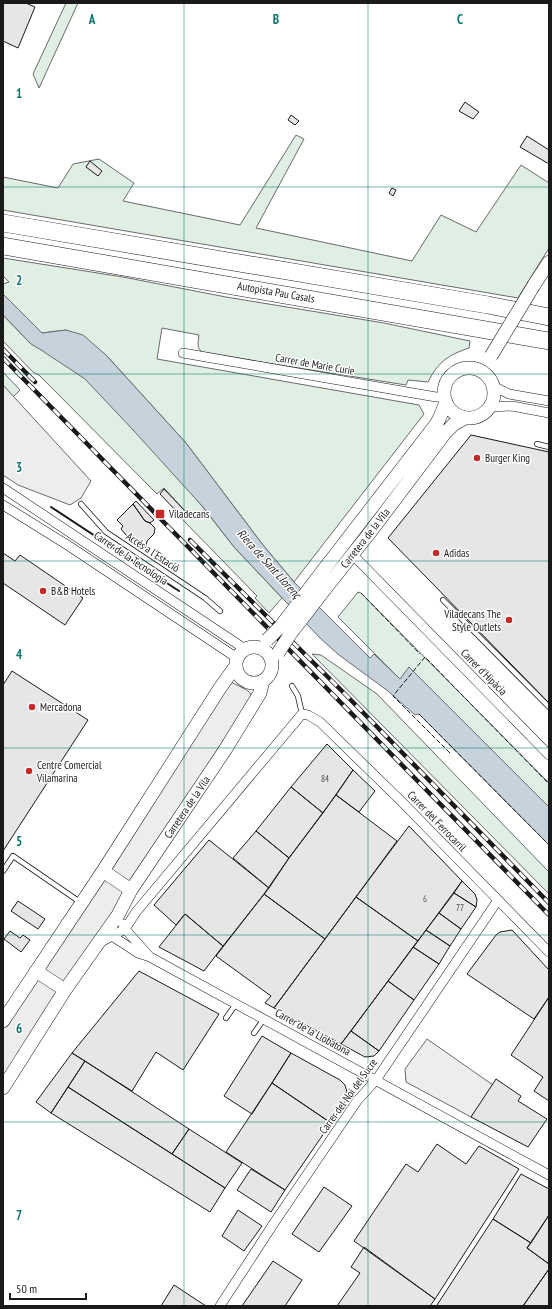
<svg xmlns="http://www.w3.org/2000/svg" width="552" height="1309" viewBox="0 0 552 1309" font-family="'PT Sans Narrow',sans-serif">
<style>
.green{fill:#e0efe3;stroke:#6a6a6a}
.parking{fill:#ededed;stroke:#6a6a6a}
.water{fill:#c6d2dc;stroke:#6a6a6a}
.building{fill:#e6e6e6;stroke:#1a1a1a}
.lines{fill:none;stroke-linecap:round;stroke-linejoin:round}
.lane-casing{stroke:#1a1a1a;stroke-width:6}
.street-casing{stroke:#1a1a1a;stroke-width:10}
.secondary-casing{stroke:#1a1a1a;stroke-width:14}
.highway-casing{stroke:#1a1a1a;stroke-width:18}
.lane{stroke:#fff;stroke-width:4.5}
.street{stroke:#fff;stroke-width:9}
.secondary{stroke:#fff;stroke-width:13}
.highway{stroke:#fff;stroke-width:17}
.rail-casing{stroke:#1a1a1a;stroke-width:4.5}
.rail{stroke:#fff;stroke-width:3;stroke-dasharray:9;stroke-linecap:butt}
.secondary-bridge-casing{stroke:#1a1a1a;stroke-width:14;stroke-linecap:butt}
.secondary-bridge{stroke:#fff;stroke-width:13}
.fence{stroke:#1a1a1a;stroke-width:1;stroke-dasharray:5 2;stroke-linecap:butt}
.wall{stroke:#1a1a1a;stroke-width:2}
.grid{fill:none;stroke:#0f766e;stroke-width:1;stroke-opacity:0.55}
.poi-dot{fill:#c62828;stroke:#fff;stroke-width:1.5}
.labels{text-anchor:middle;stroke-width:3;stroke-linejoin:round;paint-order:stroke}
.number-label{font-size:9px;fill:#4d4d4d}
.street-label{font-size:11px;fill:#1a1a1a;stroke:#fff}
.poi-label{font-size:11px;fill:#1a1a1a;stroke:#fff;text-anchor:start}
.water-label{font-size:12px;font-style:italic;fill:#1a1a1a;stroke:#fff}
.grid-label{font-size:13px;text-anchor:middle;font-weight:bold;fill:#0f766e;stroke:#fff;stroke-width:3;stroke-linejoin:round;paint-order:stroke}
</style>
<rect width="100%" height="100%" fill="#fff"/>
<!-- green -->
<path class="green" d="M 66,3 L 78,3 L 39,88 L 33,74 Z
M 296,135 L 304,139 L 256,228 L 412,261 L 441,215 L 476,232 L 521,165 L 549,183 L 549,248 L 518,298 L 3,210 L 3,177 L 58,188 L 73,164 L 99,159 L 134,183 L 123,201 L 240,225 Z
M 3,258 L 123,277 L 226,297 L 384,323 L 470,341 L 469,348 C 448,355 438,362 428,382 L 408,380 L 406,385 L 204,353 C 196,349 198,343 199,335 L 162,328 L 157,359 L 419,405 L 424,414 L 294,582 L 263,545 L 186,443 L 106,355 L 66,330 L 42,333 L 3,294 L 3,284 L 9,282 L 3,276 Z
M 3,315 L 31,344 L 82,367 L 152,442 L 234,547 L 282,598 L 269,613 L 255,598 L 257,596 L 181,518 L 186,512 L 164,488 L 157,494 L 39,375 L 33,372 L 3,341 Z
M 3,372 L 20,390 L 13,397 L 3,385 Z
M 358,592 L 361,593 L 549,783 L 549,807 L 413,671 L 403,682 L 338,617 Z
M 312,654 L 321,655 L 377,694 L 549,872 L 549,894 Z"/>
<!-- parking -->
<path class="parking" d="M 3,385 L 91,481 L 81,498 L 70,505 L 18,485 L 3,475 Z
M 231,682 L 247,690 L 251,694 L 250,699 L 133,881 L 131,882 L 110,871 Z
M 102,877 L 122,891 L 123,896 L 67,981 L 64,982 L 44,969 Z
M 39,979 L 58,993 L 3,1078 L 3,1028 L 34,981 Z
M 427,1039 L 493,1085 L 471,1117 L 406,1082 L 405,1069 Z"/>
<!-- water -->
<path class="water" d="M 3,294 L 42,333 L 66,330 L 83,335 L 106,355 L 186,443 L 263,545 L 294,582 L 370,658 L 374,654 L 400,679 L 409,667 L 549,807 L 549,845 L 419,714 L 415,715 L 388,691 L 339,655 L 320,638 L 234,547 L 203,507 L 134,431 L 85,379 L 41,350 L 31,344 L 3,315 Z"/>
<!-- building -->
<path class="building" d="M 3,3 L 26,3 L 35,7 L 18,48 L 3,41 Z
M 465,102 L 479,112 L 473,119 L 459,111 Z
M 291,115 L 299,121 L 295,125 L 288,120 Z
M 527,136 L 549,150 L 549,164 L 520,147 Z
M 90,161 L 102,171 L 98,176 L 86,167 Z
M 392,188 L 396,190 L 393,196 L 389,193 Z
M 471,435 L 549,452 L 549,703 L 388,538 Z
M 164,489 L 186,512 L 181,516 L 160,494 Z
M 136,501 L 154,520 L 150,523 L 145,521 L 133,504 Z
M 133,504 L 145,521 L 150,523 L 155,528 L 154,534 L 147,541 L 146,547 L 144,548 L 140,547 L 139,548 L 127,536 L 121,529 L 123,526 L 117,520 Z
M 3,553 L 15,561 L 20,555 L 83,598 L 65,625 L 3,583 Z
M 12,671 L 88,720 L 3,851 L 3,685 Z
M 327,744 L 353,770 L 323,813 L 291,787 Z
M 353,770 L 375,791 L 359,812 L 336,795 Z
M 291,787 L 323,813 L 289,858 L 256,831 Z
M 336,795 L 397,841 L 325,939 L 264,894 L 289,858 Z
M 409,826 L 462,881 L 418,941 L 356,897 Z
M 256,831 L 289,858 L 269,888 L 233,858 Z
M 209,840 L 269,888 L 223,946 L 185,914 L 176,925 L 154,905 Z
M 462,881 L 475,894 L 477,900 L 476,907 L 454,893 Z
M 454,893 L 476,907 L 461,929 L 439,913 Z
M 264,894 L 325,939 L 274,1008 L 265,1003 L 271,996 L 216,956 Z
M 356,897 L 418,941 L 341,1044 L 274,1008 Z
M 18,901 L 45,919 L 38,929 L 11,911 Z
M 439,913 L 461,929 L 450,946 L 426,930 Z
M 185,914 L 223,946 L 204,971 L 159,947 Z
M 426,930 L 450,946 L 439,964 L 413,947 Z
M 512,930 L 549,970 L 549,997 L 534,1019 L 467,974 L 496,935 L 500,932 Z
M 10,931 L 20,938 L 23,935 L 30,940 L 21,952 L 4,939 Z
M 413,947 L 439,964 L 414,1000 L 388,981 Z
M 139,971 L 219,1014 L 183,1070 L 156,1052 L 132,1091 L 72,1053 Z
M 388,981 L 414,1000 L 379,1051 L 351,1031 Z
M 549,997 L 549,1101 L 534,1091 L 543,1077 L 511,1055 Z
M 351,1031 L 379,1051 L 374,1056 L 365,1057 L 341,1044 Z
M 262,1036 L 291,1053 L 252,1114 L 224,1096 Z
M 72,1053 L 85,1061 L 51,1113 L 36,1102 Z
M 291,1053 L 340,1080 L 345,1085 L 347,1092 L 345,1102 L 331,1123 L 272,1083 Z
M 85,1061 L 189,1129 L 172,1154 L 68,1087 Z
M 496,1079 L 521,1096 L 518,1101 L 547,1119 L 528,1147 L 471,1117 Z
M 272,1083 L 331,1123 L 285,1190 L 226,1152 Z
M 68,1087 L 225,1188 L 210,1212 L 51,1113 Z
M 189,1129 L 242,1163 L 225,1188 L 172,1154 Z
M 437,1144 L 466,1164 L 479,1146 L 519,1169 L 435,1299 L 354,1241 L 406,1164 L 418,1172 Z
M 251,1169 L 285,1190 L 271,1212 L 237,1190 Z
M 521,1174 L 549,1189 L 549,1215 L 531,1243 L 493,1219 Z
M 324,1187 L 352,1206 L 319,1252 L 292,1234 Z
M 238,1210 L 262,1226 L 244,1251 L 222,1236 Z
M 549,1215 L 549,1264 L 527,1248 Z
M 493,1219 L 531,1243 L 527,1248 L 549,1264 L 549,1269 L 523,1306 L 438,1306 L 437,1305 Z
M 364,1247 L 435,1299 L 430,1306 L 337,1306 L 360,1273 L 351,1267 Z
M 273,1261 L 302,1280 L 285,1306 L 242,1306 Z
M 549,1269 L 549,1306 L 523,1306 Z
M 174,1285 L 206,1306 L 161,1306 Z"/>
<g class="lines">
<!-- lane casing -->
<g class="lane-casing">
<path id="lane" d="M 537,444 L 549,447
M 81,504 L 106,532 L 205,598 L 220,611
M 443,600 L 549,707
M 292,686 L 298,696 L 302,714
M 3,871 L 13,856 L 80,902
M 226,1018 L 236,1004
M 254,1033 L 264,1019"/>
</g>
<!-- street casing -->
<g class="street-casing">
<path id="street" d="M 183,353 L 436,397 L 444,397
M 493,386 L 509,394 L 549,401
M 490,407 L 512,406 L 549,413
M 3,488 L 245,649
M 3,505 L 69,546 L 237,658
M 352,554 L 549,755
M 123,924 L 125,929 L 149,956
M 112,936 L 138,953 L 150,957 L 549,1175
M 99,943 L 125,929 L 136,912 L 302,714 L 308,715 L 320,722 L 401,801 L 549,952
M 220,1306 L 274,1223 L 357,1101 L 376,1080 L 498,900"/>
</g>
<!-- secondary casing -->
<g class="secondary-casing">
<path id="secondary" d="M 534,285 L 549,262
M444 393a25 25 0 1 1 50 0a25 25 0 1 1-50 0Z
M 315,581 L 437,423 L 440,417 L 446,402
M 325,589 L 368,535 L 445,433 L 454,424 L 465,418
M236 665a18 18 0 1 1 36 0a18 18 0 1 1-36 0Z
M 103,871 L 131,890
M 36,971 L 65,990
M 3,1021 L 103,871 L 220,688 L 235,667
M 3,1088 L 65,990 L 118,915 L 131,890 L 225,750 L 260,693 L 263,681"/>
</g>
<!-- highway casing -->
<g class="highway-casing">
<path id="highway" d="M 3,223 L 488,305 L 549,317
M 3,246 L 549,341"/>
</g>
<!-- lane -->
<use href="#lane" class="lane"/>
<!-- street -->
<use href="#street" class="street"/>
<!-- secondary -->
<use href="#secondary" class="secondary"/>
<!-- highway -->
<use href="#highway" class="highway"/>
<!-- rail casing -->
<g class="rail-casing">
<path id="rail" d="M 3,349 L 35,382
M 3,358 L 549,915
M 190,540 L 344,693 L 549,903"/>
</g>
<!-- rail -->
<use href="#rail" class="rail"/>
<!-- secondary-bridge casing -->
<g class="secondary-bridge-casing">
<path id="secondary-bridge" d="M 491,356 L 534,285
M 267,640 L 281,626 L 315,581
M 278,653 L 291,633 L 325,589"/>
</g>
<!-- secondary-bridge -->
<use href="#secondary-bridge" class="secondary-bridge"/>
<!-- fence -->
<path class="fence" d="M 361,593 L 420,654
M 419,714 L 549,845
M 450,753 L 393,696 L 425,657 L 549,784"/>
<!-- wall -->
<path class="wall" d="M 51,507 L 179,591"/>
</g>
<!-- grid -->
<path class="grid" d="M 184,3 L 184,1306M 368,3 L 368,1306M 3,187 L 549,187M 3,374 L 549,374M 3,561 L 549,561M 3,748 L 549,748M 3,935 L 549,935M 3,1122 L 549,1122"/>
<!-- markers -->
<g class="poi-dot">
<circle cx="477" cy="458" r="4"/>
<rect x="155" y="509" width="10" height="10" rx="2"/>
<circle cx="436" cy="553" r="4"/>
<circle cx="43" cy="591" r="4"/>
<circle cx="509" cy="620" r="4"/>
<circle cx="32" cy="707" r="4"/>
<circle cx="29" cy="771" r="4"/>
</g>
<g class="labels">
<!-- number labels -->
<g class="number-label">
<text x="325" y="782">84</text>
<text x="425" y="902">6</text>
<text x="460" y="911">77</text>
</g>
<!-- street labels -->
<g class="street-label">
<text transform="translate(276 292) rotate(10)" y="4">Autopista Pau Casals</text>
<text transform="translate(315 364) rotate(10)" y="4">Carrer de Marie Curie</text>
<text transform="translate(365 538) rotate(-52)" y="4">Carretera de la Vila</text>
<text transform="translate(153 552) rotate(34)" y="4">Accés a l'Estació</text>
<text transform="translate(131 558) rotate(34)" y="4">Carrer de la Tecnologia</text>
<text transform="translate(484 672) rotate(45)" y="4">Carrer d'Hipàcia</text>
<text transform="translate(187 807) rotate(-56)" y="4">Carretera de la Vila</text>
<text transform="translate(437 821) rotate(46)" y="4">Carrer del Ferrocarril</text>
<text transform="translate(313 1032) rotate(29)" y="4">Carrer de la Llobatona</text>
<text transform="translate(348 1096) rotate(-54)" y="4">Carrer del Noi del Sucre</text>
</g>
<!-- poi labels -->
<g class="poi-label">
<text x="485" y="462">Burger King</text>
<text x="169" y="518">Viladecans</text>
<text x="444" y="557">Adidas</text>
<text x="51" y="595">B&amp;B Hotels</text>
<text x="501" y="618" text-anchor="end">Viladecans The<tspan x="501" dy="13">Style Outlets</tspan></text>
<text x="40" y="711">Mercadona</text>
<text x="37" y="769">Centre Comercial<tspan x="37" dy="13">Vilamarina</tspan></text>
</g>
<!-- water labels -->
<g class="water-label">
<text transform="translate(269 564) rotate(48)" y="4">Riera de Sant Llorenç</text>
</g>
</g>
<g class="grid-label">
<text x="92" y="24">A</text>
<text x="276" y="24">B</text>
<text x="460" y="24">C</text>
<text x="19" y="98">1</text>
<text x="19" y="285">2</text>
<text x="19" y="472">3</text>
<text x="19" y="659">4</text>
<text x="19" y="846">5</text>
<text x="19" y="1033">6</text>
<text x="19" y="1220">7</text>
</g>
<!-- border -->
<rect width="552" height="1309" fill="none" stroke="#1a1a1a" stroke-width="8"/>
<!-- scale -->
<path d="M10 1293v6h76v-6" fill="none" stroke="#1a1a1a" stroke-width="2"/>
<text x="16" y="1293" font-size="12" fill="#1a1a1a" stroke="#ffffff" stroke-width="3" paint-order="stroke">50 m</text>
</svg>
